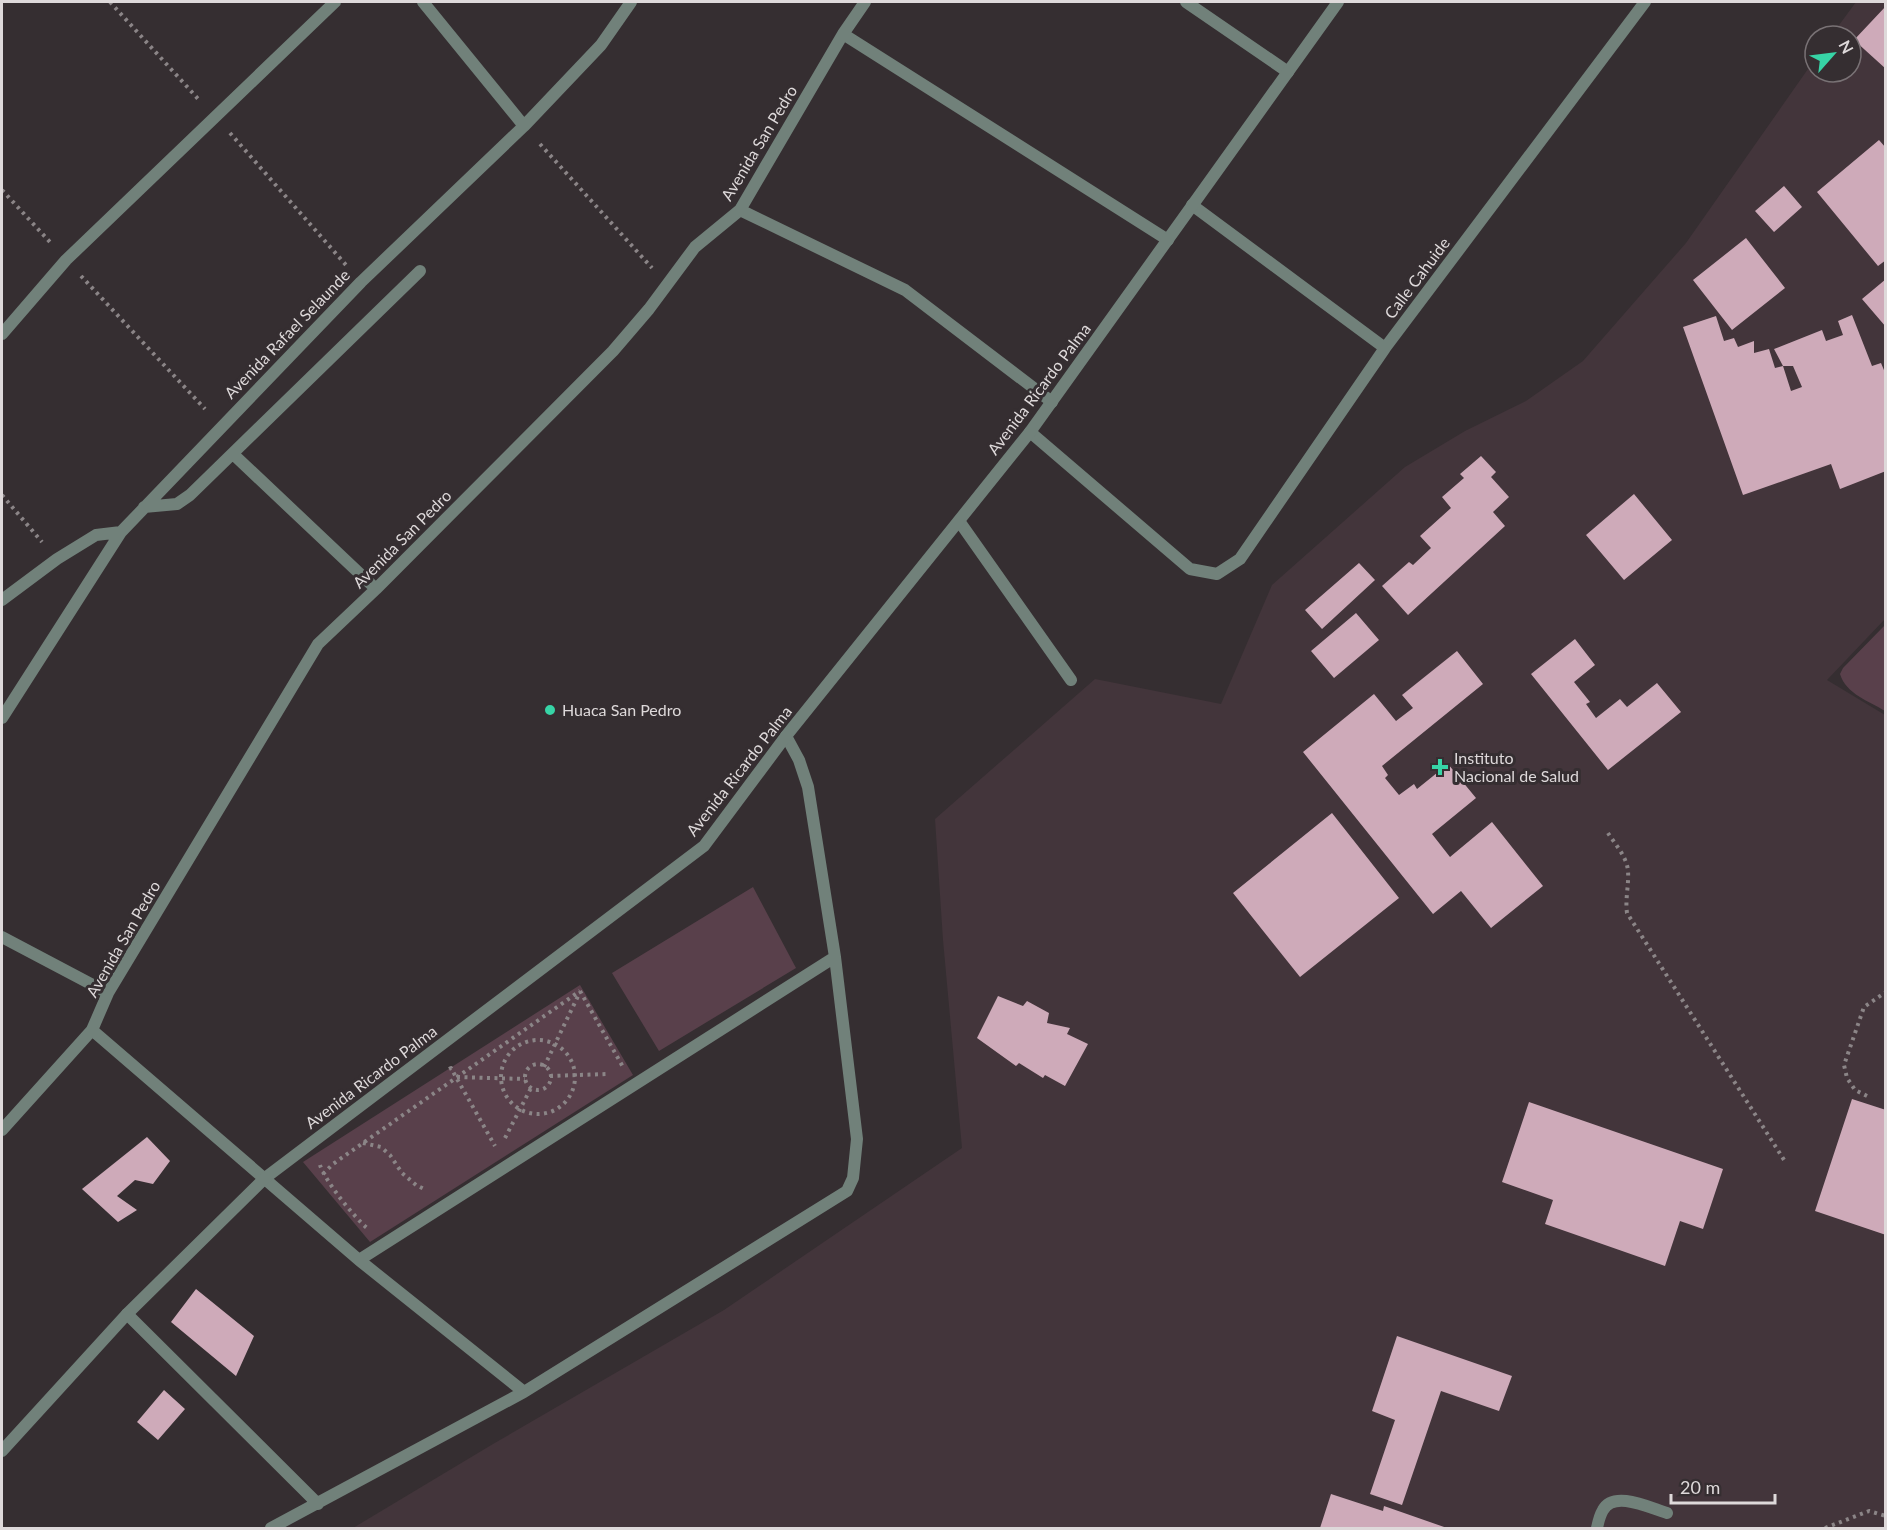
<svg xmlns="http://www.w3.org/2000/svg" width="1887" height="1530" viewBox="0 0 1887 1530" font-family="Lato,sans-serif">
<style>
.built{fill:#43353b}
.green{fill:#59404b}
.building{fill:#ceaab9}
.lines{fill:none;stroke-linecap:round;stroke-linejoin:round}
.path{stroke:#8b8587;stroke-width:4;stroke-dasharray:3 4.5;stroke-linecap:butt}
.service{stroke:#71817a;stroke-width:12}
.minor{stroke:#71817a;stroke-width:12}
.tertiary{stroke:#71817a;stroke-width:12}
.poi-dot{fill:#37d4a6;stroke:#352e31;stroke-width:2}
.labels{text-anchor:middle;stroke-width:6;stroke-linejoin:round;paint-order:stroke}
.street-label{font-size:16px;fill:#ded9da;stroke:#352e31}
.poi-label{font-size:16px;fill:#ded9da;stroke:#352e31;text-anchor:start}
</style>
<rect width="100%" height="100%" fill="#352e31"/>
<!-- built -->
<path class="built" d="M 1856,2 L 1885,2 L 1885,619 L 1827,680 L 1885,715 L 1885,1528 L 353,1528 L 493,1444 L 724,1310 L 962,1148 L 943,940 L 935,819 L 1095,679 L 1221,704 L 1272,585 L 1405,467 L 1465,431 L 1526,401 L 1583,361 L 1686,243 L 1815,59 L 1815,72 L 1851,72 L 1851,36 L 1831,36 Z"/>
<!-- green -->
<path class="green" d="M 1885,625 L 1885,711 C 1869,701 1846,694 1840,674 L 1843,668 Z
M 753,887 L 796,968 L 659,1051 L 612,973 Z
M 580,985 L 633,1075 L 370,1242 L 303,1162 Z"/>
<!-- building -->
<path class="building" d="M 1886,6 L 1886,69 L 1854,40 Z
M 1879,140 L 1886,148 L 1886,260 L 1878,266 L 1817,192 Z
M 1784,186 L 1802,207 L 1774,232 L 1755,211 Z
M 1746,238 L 1785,288 L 1732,330 L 1693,280 Z
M 1886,279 L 1886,327 L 1862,299 Z
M 1852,315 L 1872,366 L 1881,363 L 1886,375 L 1886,471 L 1840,489 L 1831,464 L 1743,495 L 1683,327 L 1716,316 L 1724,341 L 1734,338 L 1738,347 L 1754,341 L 1754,353 L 1769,349 L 1775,368 L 1783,366 L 1791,391 L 1802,387 L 1793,366 L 1783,366 L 1774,349 L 1822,330 L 1826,341 L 1843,335 L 1838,321 Z
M 1481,456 L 1496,472 L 1491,477 L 1509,497 L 1493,512 L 1505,526 L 1408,615 L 1382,586 L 1409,562 L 1413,565 L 1431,548 L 1420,536 L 1451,508 L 1442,497 L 1464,478 L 1460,474 Z
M 1634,494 L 1672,540 L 1624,580 L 1586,535 Z
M 1359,563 L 1375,580 L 1322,629 L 1305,610 Z
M 1356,613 L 1379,640 L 1334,678 L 1311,651 Z
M 1575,639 L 1595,665 L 1574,682 L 1590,702 L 1586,704 L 1596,718 L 1620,699 L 1627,707 L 1657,683 L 1681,712 L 1608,770 L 1531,674 Z
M 1457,651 L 1483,684 L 1382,766 L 1388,775 L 1385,778 L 1399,795 L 1414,784 L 1417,789 L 1448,764 L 1476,798 L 1432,834 L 1450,857 L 1492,822 L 1543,886 L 1491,928 L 1461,891 L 1433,914 L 1303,752 L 1374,694 L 1396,721 L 1413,708 L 1402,695 Z
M 1332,813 L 1399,898 L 1300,977 L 1233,893 Z
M 998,996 L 1023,1006 L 1027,1001 L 1049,1013 L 1047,1023 L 1070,1028 L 1067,1034 L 1088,1044 L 1065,1086 L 1045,1075 L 1043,1078 L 1019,1063 L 1016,1066 L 977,1038 Z
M 1852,1099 L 1886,1110 L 1886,1235 L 1815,1211 Z
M 1529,1102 L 1723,1169 L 1703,1229 L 1680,1221 L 1665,1266 L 1545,1224 L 1553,1200 L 1502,1182 Z
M 147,1137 L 170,1161 L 153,1184 L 135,1180 L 117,1196 L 137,1210 L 118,1222 L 82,1189 Z
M 196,1289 L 254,1336 L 236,1376 L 171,1322 Z
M 1397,1336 L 1512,1376 L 1499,1411 L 1441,1391 L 1402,1505 L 1370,1494 L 1395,1420 L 1372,1411 Z
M 164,1390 L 185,1409 L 158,1440 L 137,1422 Z
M 1331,1494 L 1383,1511 L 1384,1506 L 1447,1528 L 1320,1528 Z"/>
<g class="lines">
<!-- path -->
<path class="path" d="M 110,2 L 200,101
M 230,133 L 346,265
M 540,144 L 652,268
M 2,190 L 50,242
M 81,276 L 205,409
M 2,495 L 42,542
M 1608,833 C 1615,844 1627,857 1628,871 C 1629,885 1625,899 1627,913 L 1786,1163
M 580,991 L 623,1067
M501 1077a37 37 0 1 1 74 0a37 37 0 1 1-74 0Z
M525 1077a13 13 0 1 1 26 0a13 13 0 1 1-26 0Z
M 544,1067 L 580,992
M 449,1069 L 451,1068 L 456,1077 L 495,1146
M 550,1076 L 606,1074
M 457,1077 L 525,1079
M 1867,1096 L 1855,1090 L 1847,1078 L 1844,1065 L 1864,1007 L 1886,992
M 505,1138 L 531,1088
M 363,1143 L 381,1147 L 390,1155 L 402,1173 L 416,1185 L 426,1190
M 320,1165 C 325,1181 354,1217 367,1228
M 323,1174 L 333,1164 L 580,991
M 1825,1528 L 1869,1511 L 1886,1516"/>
<!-- service -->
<path class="service" d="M 1597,1528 C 1598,1523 1600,1515 1603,1510 C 1614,1490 1650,1508 1667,1513"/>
<!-- minor -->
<path class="minor" d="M 423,2 L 524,126
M 1186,2 L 1288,72
M 843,34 L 1168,240
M 1192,205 L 1385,348
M 740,210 L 905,290 L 1052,402
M 2,334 L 66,260 L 335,2
M 1030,432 L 1190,569 L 1217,574 L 1240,559 L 1385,348 L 1645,2
M 233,454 L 376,589
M 144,507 L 177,504 L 190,495 L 420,271
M 959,521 L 1071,680
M 2,600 L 57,559 L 96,535 L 121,532
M 2,718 L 121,532 L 361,282 L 524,126 L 601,45 L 631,2
M 2,937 L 108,993
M 92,1030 L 359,1260 L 524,1392
M 2,1130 L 92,1030 L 108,993 L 318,644 L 376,589 L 613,351 L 649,309 L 695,247 L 740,210 L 843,34 L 865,2
M 359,1260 L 835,957
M 127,1314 L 318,1504
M 271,1528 L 524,1392 L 847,1191 L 853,1178 L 857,1139 L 835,957 L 808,787 L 799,760 L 786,736"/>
<!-- tertiary -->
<path class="tertiary" d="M 2,1451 L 127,1314 L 265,1178 L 704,846 L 786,736 L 1030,432 L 1338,2"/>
</g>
<!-- markers -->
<g class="poi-dot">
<circle cx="550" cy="710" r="6"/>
<path d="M1437 758h6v6h6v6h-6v6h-6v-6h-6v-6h6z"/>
</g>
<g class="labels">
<!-- street labels -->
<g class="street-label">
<text transform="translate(759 143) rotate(-59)" y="6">Avenida San Pedro</text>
<text transform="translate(1417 278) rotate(-53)" y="6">Calle Cahuide</text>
<text transform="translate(287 334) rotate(-46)" y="6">Avenida Rafael Selaunde</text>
<text transform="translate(1039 389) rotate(-53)" y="6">Avenida Ricardo Palma</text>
<text transform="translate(402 539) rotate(-45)" y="6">Avenida San Pedro</text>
<text transform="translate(739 771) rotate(-52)" y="6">Avenida Ricardo Palma</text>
<text transform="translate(123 939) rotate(-60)" y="6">Avenida San Pedro</text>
<text transform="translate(371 1077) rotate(-37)" y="6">Avenida Ricardo Palma</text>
</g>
<!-- poi labels -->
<g class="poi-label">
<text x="562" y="716">Huaca San Pedro</text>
<text x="1454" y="764">Instituto<tspan x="1454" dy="18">Nacional de Salud</tspan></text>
</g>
</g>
<!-- border -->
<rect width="1887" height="1530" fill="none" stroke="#ded9da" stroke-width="6"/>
<!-- north arrow -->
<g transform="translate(1833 54) rotate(62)"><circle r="28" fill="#352e31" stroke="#797275" stroke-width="1.5"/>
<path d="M0-4.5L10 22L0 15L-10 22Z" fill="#37d4a6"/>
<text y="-9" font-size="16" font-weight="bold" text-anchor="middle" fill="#ded9da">N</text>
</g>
<!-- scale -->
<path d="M1671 1494v9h104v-9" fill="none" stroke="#ded9da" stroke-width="3"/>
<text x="1680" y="1494" font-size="18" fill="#ded9da" stroke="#352e31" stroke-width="4.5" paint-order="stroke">20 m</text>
</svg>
